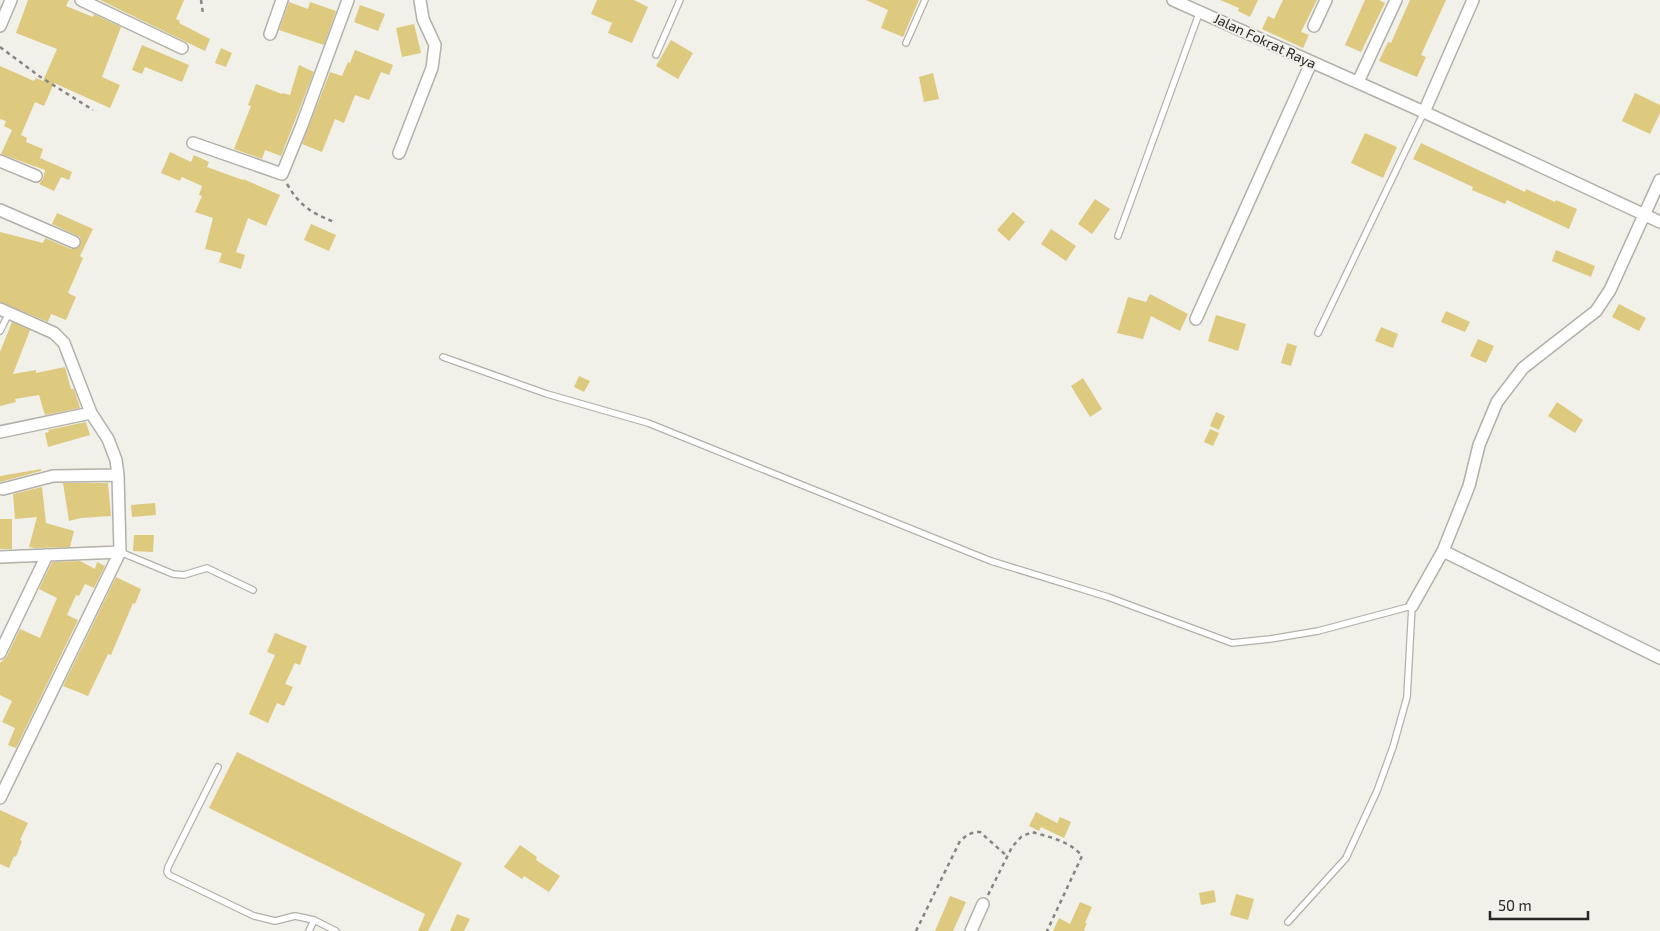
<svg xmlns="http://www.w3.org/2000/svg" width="1660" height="931" viewBox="0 0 1660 931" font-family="'Exo 2',sans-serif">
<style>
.building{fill:#ddca7f}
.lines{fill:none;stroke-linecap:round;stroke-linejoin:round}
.service-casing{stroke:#b2b0a9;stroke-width:8}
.minor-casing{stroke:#b2b0a9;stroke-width:14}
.path{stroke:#868580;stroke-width:2.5;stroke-dasharray:4 4;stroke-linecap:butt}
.service{stroke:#fff;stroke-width:5.5}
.minor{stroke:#fff;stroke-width:11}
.labels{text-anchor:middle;stroke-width:4;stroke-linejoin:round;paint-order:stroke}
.street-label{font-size:14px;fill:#282724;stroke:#f1f0e9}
</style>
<rect width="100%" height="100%" fill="#f1f0e9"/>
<!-- building -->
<path class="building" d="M 28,0 L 69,0 L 66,6 L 93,17 L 94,14 L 121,27 L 102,77 L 120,85 L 110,108 L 54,83 L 44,106 L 35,102 L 21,135 L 27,138 L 26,142 L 43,149 L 40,158 L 72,172 L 69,180 L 61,177 L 54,191 L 39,184 L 43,179 L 45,170 L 1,154 L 12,130 L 4,126 L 6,121 L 0,119 L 0,66 L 34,81 L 36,78 L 43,81 L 57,49 L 16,33 Z
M 100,0 L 184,0 L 176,19 L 180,21 L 179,23 L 210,39 L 205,51 Z
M 597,0 L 634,0 L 648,7 L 632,43 L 608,33 L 612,23 L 591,14 Z
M 866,0 L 919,0 L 903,37 L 881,28 L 888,10 Z
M 1220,0 L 1258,0 L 1250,17 L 1238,11 L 1239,8 Z
M 1283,0 L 1317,0 L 1301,32 L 1309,35 L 1303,48 L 1262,29 L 1268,16 L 1274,19 Z
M 1365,0 L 1379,0 L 1385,3 L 1361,52 L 1345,45 Z
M 1410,0 L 1446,0 L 1421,55 L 1426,57 L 1417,77 L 1379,61 L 1388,42 L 1391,43 Z
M 289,2 L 308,9 L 310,2 L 336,11 L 324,45 L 279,30 Z
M 360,5 L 385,14 L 378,31 L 354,22 Z
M 414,24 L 421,53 L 402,57 L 396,28 Z
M 671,40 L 693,53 L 678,79 L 656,66 Z
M 142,45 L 189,65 L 182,82 L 145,67 L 142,74 L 132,70 Z
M 221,48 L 232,53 L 226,67 L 215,63 Z
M 355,50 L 393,65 L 389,75 L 381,72 L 369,100 L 355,95 L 344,123 L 335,119 L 322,152 L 302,144 L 330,72 L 342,76 L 348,62 L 350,63 Z
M 299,65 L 314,72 L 281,156 L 265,150 L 262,159 L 234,149 L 251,106 L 248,105 L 256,84 L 282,94 L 282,93 L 290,95 Z
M 933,73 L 939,99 L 924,102 L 919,77 Z
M 1635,93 L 1660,105 L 1660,113 L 1650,134 L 1622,121 Z
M 1365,133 L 1397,147 L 1383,178 L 1351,163 Z
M 1421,143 L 1525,192 L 1526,189 L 1555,202 L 1556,200 L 1577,209 L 1569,229 L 1507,200 L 1505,204 L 1472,190 L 1473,187 L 1413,159 Z
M 170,152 L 191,162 L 194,155 L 209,162 L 207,167 L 243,180 L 243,179 L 280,195 L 266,226 L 248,218 L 236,252 L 245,255 L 241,269 L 219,262 L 222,253 L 205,249 L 213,218 L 195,212 L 202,196 L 199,195 L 202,186 L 182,177 L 180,181 L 161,173 Z
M 1095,199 L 1110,209 L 1092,234 L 1078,224 Z
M 1013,212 L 1025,222 L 1009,241 L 997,230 Z
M 57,213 L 93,229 L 80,256 L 83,258 L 68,293 L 76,297 L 66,320 L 51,314 L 48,322 L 0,302 L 0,232 L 43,243 L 45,238 L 71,249 L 78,248 L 81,242 L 80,237 L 52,224 Z
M 311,224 L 336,235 L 329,251 L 304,240 Z
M 1051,229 L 1076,246 L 1066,261 L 1041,244 Z
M 1556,250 L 1595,266 L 1591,277 L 1552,261 Z
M 1150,294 L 1188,314 L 1180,331 L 1151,316 L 1143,339 L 1117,333 L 1128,297 L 1146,302 Z
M 1619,304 L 1646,318 L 1639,331 L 1612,317 Z
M 1446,311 L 1470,322 L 1465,332 L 1441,322 Z
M 1216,315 L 1246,324 L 1238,351 L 1208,341 Z
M 12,322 L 30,330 L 13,374 L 36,370 L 36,373 L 65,367 L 71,389 L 74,389 L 80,408 L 45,415 L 39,395 L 15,399 L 16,402 L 0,406 L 0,352 Z
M 1381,327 L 1398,334 L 1393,348 L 1375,341 Z
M 1478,339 L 1494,346 L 1486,363 L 1470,356 Z
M 1287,343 L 1297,346 L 1291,366 L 1281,363 Z
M 579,376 L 590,381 L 584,392 L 574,387 Z
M 1083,378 L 1102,409 L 1090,417 L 1071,386 Z
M 1557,402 L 1583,420 L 1575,433 L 1548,416 Z
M 1216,412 L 1225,416 L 1219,430 L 1210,426 Z
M 86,422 L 90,435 L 48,447 L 45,433 L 49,432 L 48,430 Z
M 1210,429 L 1219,433 L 1213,446 L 1204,442 Z
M 41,469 L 41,471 L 0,482 L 0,476 Z
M 63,483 L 108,483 L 111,516 L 81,518 L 69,521 Z
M 42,487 L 46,523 L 74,531 L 70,547 L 34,548 L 29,547 L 37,517 L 15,519 L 13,494 Z
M 155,503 L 156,515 L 132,517 L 131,505 Z
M 0,519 L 12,519 L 12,549 L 0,549 Z
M 134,535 L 154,535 L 153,552 L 133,551 Z
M 80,561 L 95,569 L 97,562 L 105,566 L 94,588 L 85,584 L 79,596 L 76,595 L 67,615 L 78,620 L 16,748 L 8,745 L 15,728 L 2,722 L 12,701 L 0,695 L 0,663 L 7,656 L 20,629 L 40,638 L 57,598 L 39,589 L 52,562 Z
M 116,577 L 141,589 L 135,604 L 133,603 L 111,655 L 108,654 L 88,696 L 63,686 Z
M 275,633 L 307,646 L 300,665 L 295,663 L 285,684 L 293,687 L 284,706 L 277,703 L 268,723 L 249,714 L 275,655 L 267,652 Z
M 237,752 L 462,863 L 428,931 L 418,931 L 425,914 L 209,808 Z
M 0,810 L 28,823 L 20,840 L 22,841 L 16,857 L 14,856 L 9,868 L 0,864 Z
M 1036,812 L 1057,823 L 1060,817 L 1071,822 L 1064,838 L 1041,827 L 1039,831 L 1029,826 Z
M 520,845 L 537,857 L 536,860 L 560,876 L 549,892 L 524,876 L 522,879 L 504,867 Z
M 1214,890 L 1216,902 L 1201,905 L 1199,893 Z
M 1236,894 L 1254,899 L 1248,920 L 1230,915 Z
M 950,896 L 966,902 L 953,931 L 935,931 Z
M 1080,902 L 1092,907 L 1085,923 L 1087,923 L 1084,930 L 1085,931 L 1053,931 L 1059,918 L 1070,924 Z
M 457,914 L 470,919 L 464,931 L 450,931 Z"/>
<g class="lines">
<!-- service casing -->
<g class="service-casing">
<path id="service" d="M 906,43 L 925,0
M 656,55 L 680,0
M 1118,236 L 1200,11
M 0,331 L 9,313
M 1318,333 L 1424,112
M 443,357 L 547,394 L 648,423 L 991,561 L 1108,597 L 1232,643 L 1270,639 L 1318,631 L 1412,606 L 1407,697 L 1393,747 L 1377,791 L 1346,858 L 1288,922
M 120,552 L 173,574 L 184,575 L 207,568 L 253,590
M 218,767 L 168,867 L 167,872 L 169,875 L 254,916 L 275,921 L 295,916 L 314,920
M 309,931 L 314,920 L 336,931"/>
</g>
<!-- minor casing -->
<g class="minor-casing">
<path id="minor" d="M 81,0 L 182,48
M 1173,0 L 1424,112 L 1660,222
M 0,26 L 11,0
M 1314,26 L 1326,0
M 270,34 L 282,0
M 1358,82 L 1396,0
M 1424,112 L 1473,0
M 193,143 L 282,174 L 302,125 L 348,0
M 399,153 L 432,68 L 435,45 L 423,19 L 420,0
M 0,161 L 36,176
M 0,210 L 74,242
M 0,309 L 54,333 L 64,343 L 91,413 L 108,439 L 116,460 L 118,475 L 120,552 L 0,798
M 1196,319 L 1311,63
M 0,432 L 91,413
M 3,489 L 53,476 L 118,475
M 1443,551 L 1660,658
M 0,557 L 120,552
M 1412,606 L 1443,551 L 1469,486 L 1479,445 L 1497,402 L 1523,368 L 1596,311 L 1610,290 L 1660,180
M 0,653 L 47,555
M 971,931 L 983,904"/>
</g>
<!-- path -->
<path class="path" d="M 201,0 L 203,14
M 0,47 L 39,76 L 93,110
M 287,184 C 300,206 310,212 334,222
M 988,895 L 1012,847 L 1021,837 L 1032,832 C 1049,837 1070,841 1082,856 L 1047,931
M 916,931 L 960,841 C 967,835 971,832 980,832 L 1008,857"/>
<!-- service -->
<use href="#service" class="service"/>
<!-- minor -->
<use href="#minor" class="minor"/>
</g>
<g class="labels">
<!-- street labels -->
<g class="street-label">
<text transform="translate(1265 41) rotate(25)" y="5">Jalan Fokrat Raya</text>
</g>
</g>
<!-- scale -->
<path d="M1490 911v8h98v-8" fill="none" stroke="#282724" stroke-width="2.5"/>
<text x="1498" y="911" font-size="15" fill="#282724" stroke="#f1f0e9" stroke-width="4" paint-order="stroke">50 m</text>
</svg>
